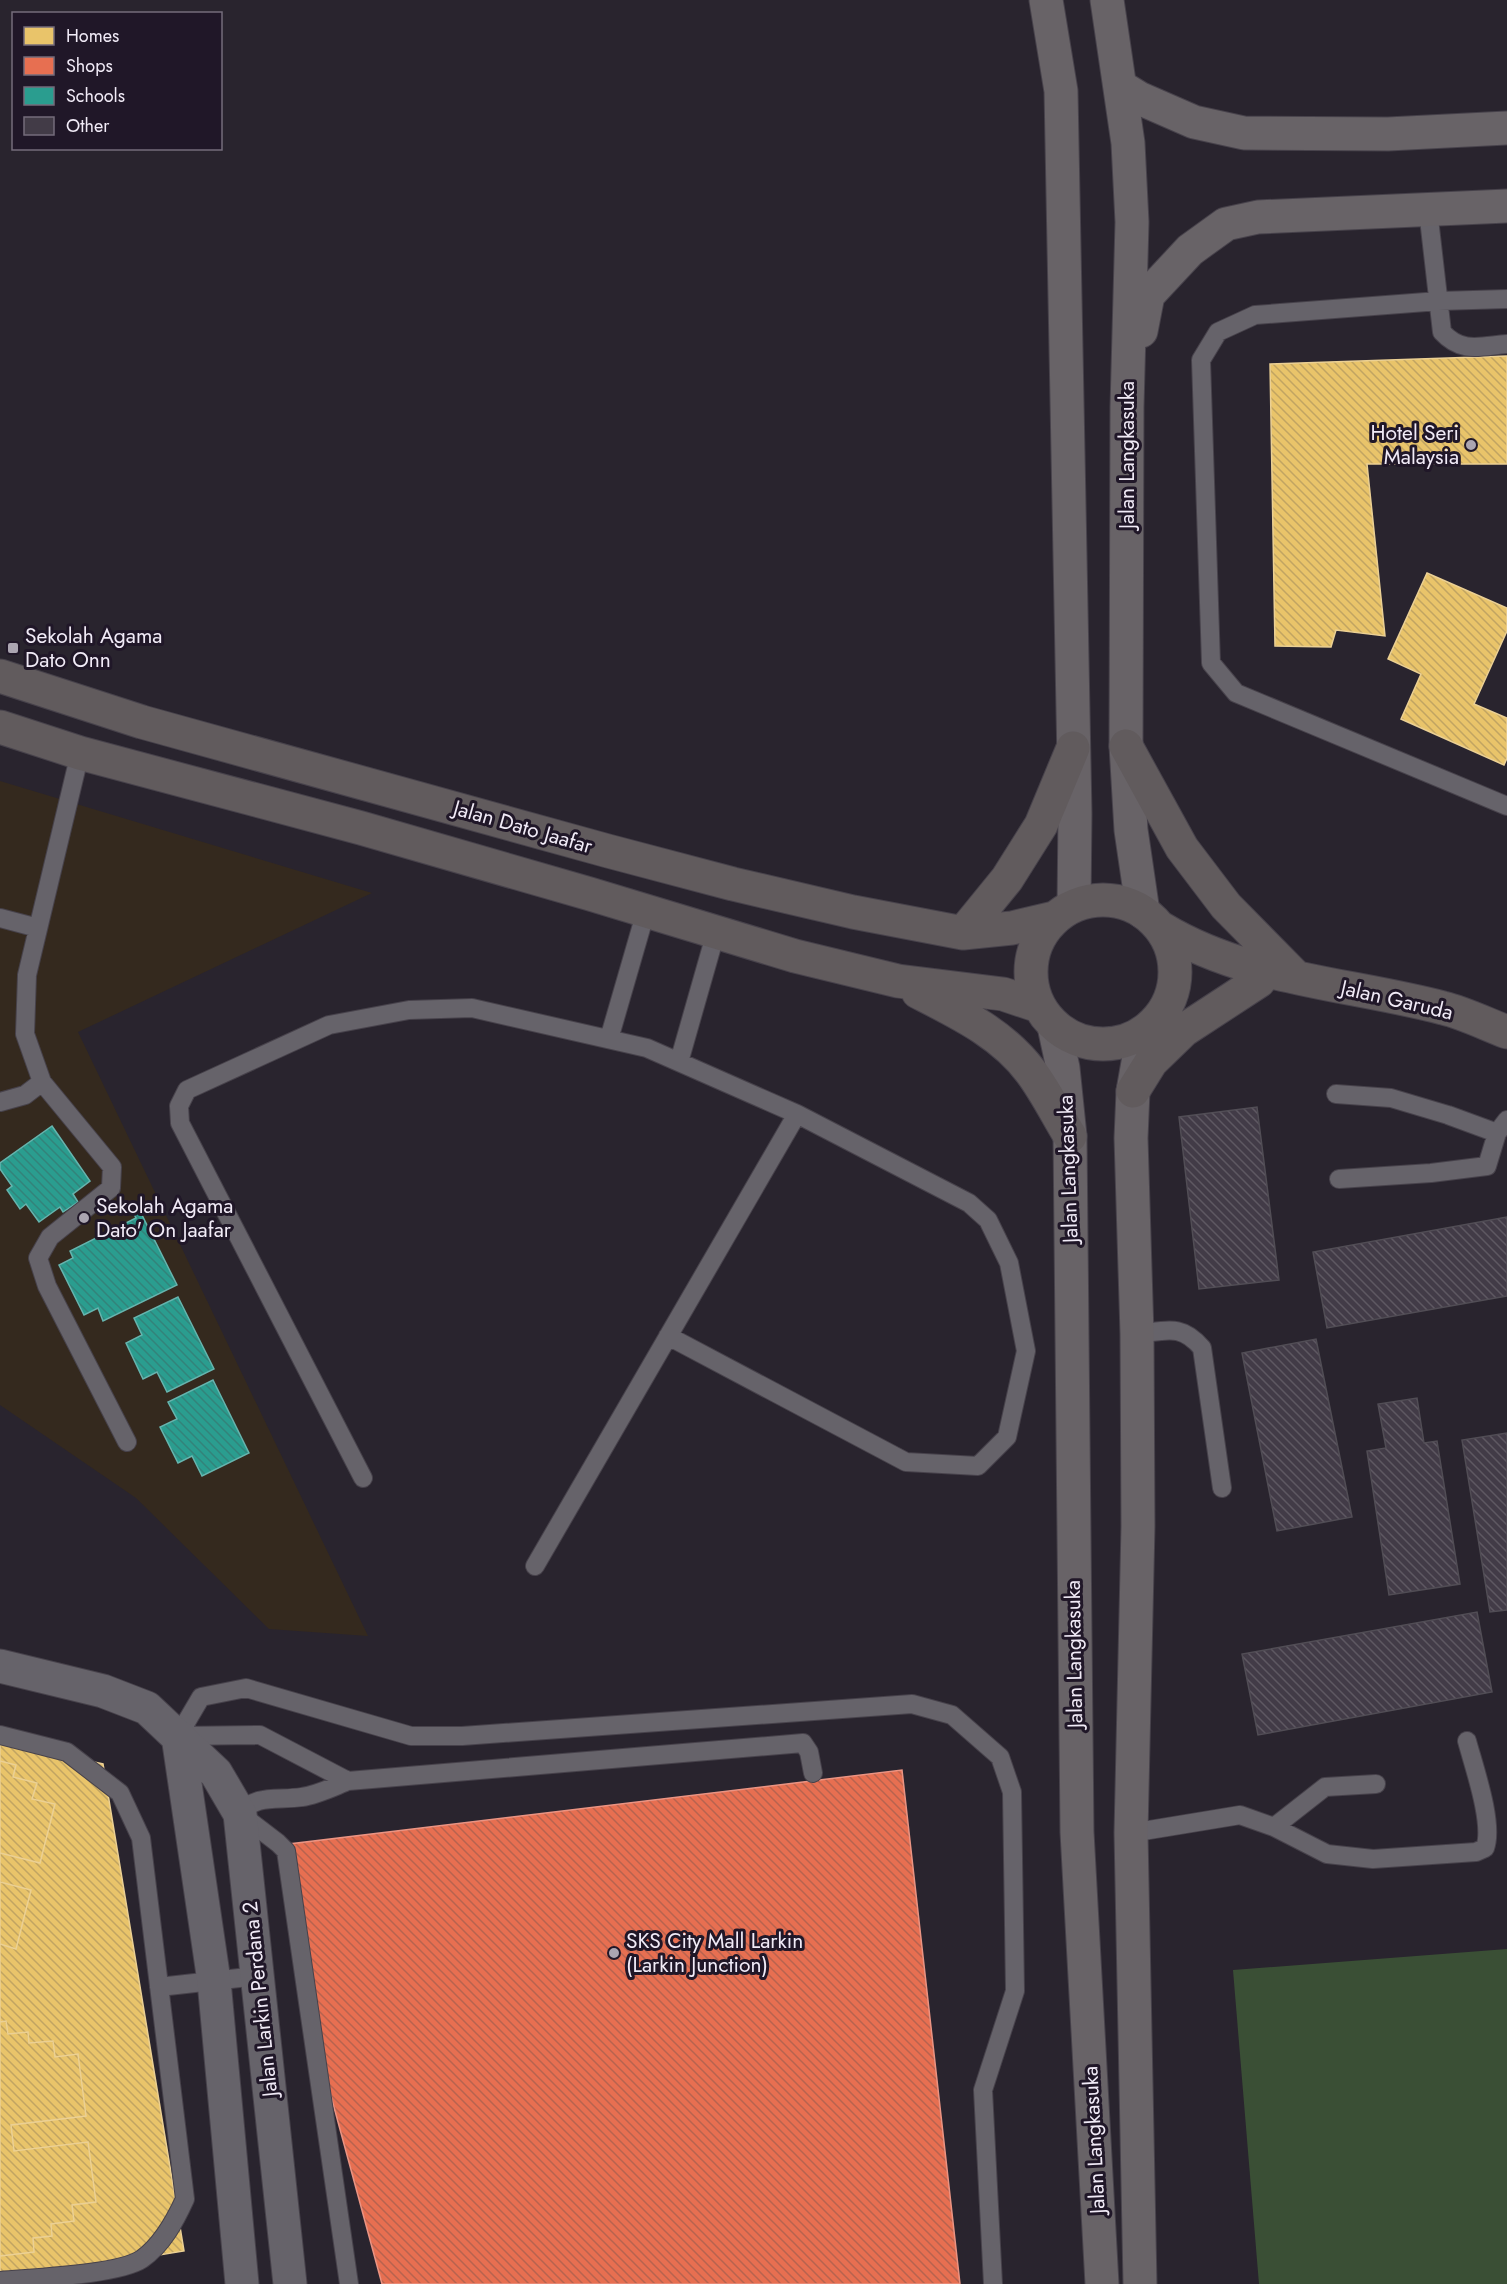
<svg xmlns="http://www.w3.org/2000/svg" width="1507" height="2284" viewBox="0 0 1507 2284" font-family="Jost,sans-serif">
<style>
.education{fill:#34291e}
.green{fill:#3a4f35}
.homes{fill:url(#homes-back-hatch);stroke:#ebd094;stroke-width:1.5}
.shops{fill:url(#shops-back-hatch);stroke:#ea9483;stroke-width:1.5}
.schools{fill:url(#schools-back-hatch);stroke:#66b4ae;stroke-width:1.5}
.building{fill:url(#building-back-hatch);stroke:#514d55;stroke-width:1.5}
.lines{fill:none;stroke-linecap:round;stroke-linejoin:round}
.lane-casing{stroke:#47424b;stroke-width:20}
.street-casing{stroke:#47424b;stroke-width:35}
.secondary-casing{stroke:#47424b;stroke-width:35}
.primary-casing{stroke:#47424b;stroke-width:35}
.lane{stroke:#66636a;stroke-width:18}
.street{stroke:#66636a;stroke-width:33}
.secondary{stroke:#686367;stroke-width:33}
.primary{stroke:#615b5d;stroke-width:33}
.poi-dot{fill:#aba5b1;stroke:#201728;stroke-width:2}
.labels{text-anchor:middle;stroke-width:6;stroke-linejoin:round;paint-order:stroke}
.poi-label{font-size:21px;fill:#f1ebf7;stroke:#201728;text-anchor:start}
.street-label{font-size:21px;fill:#f1ebf7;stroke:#201728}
</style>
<defs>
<pattern id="homes-back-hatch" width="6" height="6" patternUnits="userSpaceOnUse" patternTransform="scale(1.5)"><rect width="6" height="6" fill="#e9c46a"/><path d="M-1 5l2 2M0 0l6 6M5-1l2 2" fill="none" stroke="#c1a462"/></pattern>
<pattern id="shops-back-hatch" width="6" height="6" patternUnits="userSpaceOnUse" patternTransform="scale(1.5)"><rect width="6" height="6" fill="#e76f51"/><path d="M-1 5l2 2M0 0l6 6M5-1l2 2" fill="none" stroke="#b7634f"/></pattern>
<pattern id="schools-back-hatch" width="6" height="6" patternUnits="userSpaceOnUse" patternTransform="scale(1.5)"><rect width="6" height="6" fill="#2a9d8f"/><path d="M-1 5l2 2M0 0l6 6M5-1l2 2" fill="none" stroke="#33837a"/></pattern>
<pattern id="building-back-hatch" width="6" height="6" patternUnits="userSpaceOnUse" patternTransform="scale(1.5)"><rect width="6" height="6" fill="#423b47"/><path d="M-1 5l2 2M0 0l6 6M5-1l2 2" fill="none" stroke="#5e5862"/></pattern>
</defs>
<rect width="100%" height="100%" fill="#29242e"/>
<!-- education -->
<path class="education" d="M 0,781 L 372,893 L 78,1032 L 368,1636 L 269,1629 L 136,1498 L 0,1405 Z"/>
<!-- green -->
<path class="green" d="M 1507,1949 L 1507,2284 L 1259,2284 L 1233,1970 Z"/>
<!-- homes -->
<path class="homes" d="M 1507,356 L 1507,464 L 1367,464 L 1385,636 L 1336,630 L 1331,647 L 1275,646 L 1270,364 Z
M 1427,573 L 1507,608 L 1507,631 L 1474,704 L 1507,718 L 1507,758 L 1504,765 L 1401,719 L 1421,674 L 1388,659 Z
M 0,1742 L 103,1764 L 184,2251 L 0,2281 Z
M 0,1761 L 16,1765 L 13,1777 L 37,1783 L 32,1799 L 55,1804 L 40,1863 L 0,1853 Z
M 893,1795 L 916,1968 L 670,1999 L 647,1826 Z
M 547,1839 L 570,2012 L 323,2043 L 301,1870 Z
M 0,1882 L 31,1890 L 16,1949 L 0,1944 Z
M 6,2021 L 8,2034 L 28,2032 L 29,2043 L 53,2041 L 55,2057 L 78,2054 L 86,2116 L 11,2125 L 14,2151 L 88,2142 L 96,2202 L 72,2205 L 74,2221 L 51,2224 L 52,2236 L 33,2238 L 34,2252 L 0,2256 L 0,2022 Z"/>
<!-- shops -->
<path class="shops" d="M 902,1770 L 960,2284 L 382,2284 L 322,2063 L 289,1844 Z"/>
<!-- schools -->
<path class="schools" d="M 52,1126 L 90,1181 L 73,1194 L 78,1202 L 63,1212 L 60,1207 L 39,1222 L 26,1204 L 20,1209 L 7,1190 L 12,1186 L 0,1169 L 0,1163 Z
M 138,1207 L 177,1285 L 103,1321 L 98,1308 L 84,1315 L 59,1265 L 73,1258 L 70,1251 L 136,1218 L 132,1210 Z
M 178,1297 L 214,1369 L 167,1392 L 157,1372 L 143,1379 L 126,1343 L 142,1335 L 134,1318 Z
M 213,1380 L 249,1453 L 202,1476 L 192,1456 L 178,1463 L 160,1427 L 177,1419 L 168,1402 Z"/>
<!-- building -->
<path class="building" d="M 1257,1107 L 1279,1280 L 1199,1289 L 1179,1117 Z
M 1507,1217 L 1507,1296 L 1327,1328 L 1313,1252 Z
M 1316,1339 L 1352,1517 L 1277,1531 L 1242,1353 Z
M 1417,1398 L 1424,1443 L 1437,1441 L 1460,1584 L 1389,1595 L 1367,1451 L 1386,1448 L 1378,1404 Z
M 1507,1433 L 1507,1610 L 1490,1612 L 1462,1440 Z
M 1477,1612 L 1492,1692 L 1258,1735 L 1242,1654 Z"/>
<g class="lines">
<!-- lane casing -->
<g class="lane-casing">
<path id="lane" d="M 1428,210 L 1442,332 C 1462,354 1481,346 1507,344
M 1507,299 L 1439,301 L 1255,315 L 1218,332 L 1201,360 L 1211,663 L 1236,693 L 1507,806
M 80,753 L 27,975 L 25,1034 L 42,1082 L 112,1167 L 111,1188 L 50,1237 L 38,1258 L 47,1286 L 127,1442
M 0,918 L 38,928
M 609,1039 L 646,911
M 679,1062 L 716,932
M 1336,1094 L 1391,1098 L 1448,1115 L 1497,1133
M 0,1102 L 25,1095 L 42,1082
M 1339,1179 L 1431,1173 L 1487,1166 L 1497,1133 L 1507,1120
M 1137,1334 C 1166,1331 1181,1323 1202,1348 L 1222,1488
M 363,1478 L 180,1123 L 179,1106 L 187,1090 L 329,1025 L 409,1010 L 472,1008 L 647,1048 L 797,1114 L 969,1203 L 988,1220 L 1009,1263 L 1026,1351 L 1007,1437 L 978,1466 L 906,1462 L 668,1336
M 535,1566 L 797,1114
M 0,1735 L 67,1752 L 120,1793 L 141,1838 L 185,2199 C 175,2221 162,2245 142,2259 C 118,2275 32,2278 0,2281
M 178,1736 L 201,1697 L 246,1688 L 411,1736 L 462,1736 L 912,1704 L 952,1715 L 1000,1757 L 1012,1792 L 1015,1991 L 983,2090 L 993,2284
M 178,1736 L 260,1735 L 348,1781
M 1274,1827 L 1325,1787 L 1376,1784
M 1131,1833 L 1240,1815 L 1274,1827 L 1327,1854 L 1373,1859 L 1476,1852 L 1485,1848 C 1494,1824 1474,1767 1467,1741
M 159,1987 L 257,1976
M 349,2284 L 286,1851 L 278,1843 L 240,1814 C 256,1793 278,1801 302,1797 C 317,1795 333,1787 348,1781 L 803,1743 L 809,1752 L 813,1773"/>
</g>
<!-- street casing -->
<g class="street-casing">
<path id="street" d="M 0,1666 L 103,1691 L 147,1708 L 216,1773 L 240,1814 L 290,2284
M 178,1736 L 214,1981 L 242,2284"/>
</g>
<!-- secondary casing -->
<g class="secondary-casing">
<path id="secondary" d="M 1046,0 L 1061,91 L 1075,814 L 1074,905
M 1107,0 L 1128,143 L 1132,222 L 1127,407 L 1126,746 L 1131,830 L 1143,912
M 1121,87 L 1139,98 L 1194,122 L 1244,133 L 1388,134 L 1507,128
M 1141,331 L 1148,295 L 1190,250 L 1226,224 L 1258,217 L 1507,206
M 1054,1026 L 1063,1068 L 1070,1136 L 1077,1832 L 1102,2284
M 1140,2284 L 1131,1833 L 1138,1526 L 1137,1334 L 1131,1138 L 1133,1091 L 1143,1034"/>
</g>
<!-- primary casing -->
<g class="primary-casing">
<path id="primary" d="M 0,676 L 142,722 L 608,851 L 733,884 L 853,912 L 963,933 L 1012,928 L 1054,918
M 0,727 L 80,753 L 361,828 L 590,894 L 795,956 L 898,981 L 1003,994 L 1039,1006
M 1126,746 L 1182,848 L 1226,906 L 1296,977
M1031 972a72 72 0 1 1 144 0a72 72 0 1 1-144 0Z
M 1161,928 C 1246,980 1348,983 1443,1008 C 1464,1013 1486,1024 1507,1032
M 963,933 L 1007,879 L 1041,825 L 1073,748
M 918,992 C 959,1013 1003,1034 1031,1072 C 1046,1092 1057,1115 1070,1136
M 1133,1091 L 1151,1062 L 1184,1030 L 1259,981"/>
</g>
<!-- lane -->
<use href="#lane" class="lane"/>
<!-- street -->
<use href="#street" class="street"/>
<!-- secondary -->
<use href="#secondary" class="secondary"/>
<!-- primary -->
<use href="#primary" class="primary"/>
</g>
<!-- markers -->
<g class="poi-dot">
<circle cx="1471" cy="445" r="6"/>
<rect x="7" y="642" width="12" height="12" rx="3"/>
<circle cx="84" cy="1218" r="6"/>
<circle cx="614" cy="1953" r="6"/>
</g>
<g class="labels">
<!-- poi labels -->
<g class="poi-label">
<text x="1459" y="440" text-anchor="end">Hotel Seri<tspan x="1459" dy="24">Malaysia</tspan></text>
<text x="25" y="643">Sekolah Agama<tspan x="25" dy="24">Dato Onn</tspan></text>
<text x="96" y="1213">Sekolah Agama<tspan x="96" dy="24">Dato' On Jaafar</tspan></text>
<text x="626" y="1948">SKS City Mall Larkin<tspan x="626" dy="24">(Larkin Junction)</tspan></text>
</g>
<!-- street labels -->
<g class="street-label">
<text transform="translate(1127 455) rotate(-90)" y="7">Jalan Langkasuka</text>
<text transform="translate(523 827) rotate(16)" y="7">Jalan Dato Jaafar</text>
<text transform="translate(1397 1000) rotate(13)" y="7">Jalan Garuda</text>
<text transform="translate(1068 1169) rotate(-92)" y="7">Jalan Langkasuka</text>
<text transform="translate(1074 1654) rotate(-91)" y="7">Jalan Langkasuka</text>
<text transform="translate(260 1999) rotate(-96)" y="7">Jalan Larkin Perdana 2</text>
<text transform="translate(1094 2140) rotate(-93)" y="7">Jalan Langkasuka</text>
</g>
</g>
<!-- legend -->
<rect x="12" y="12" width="210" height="138" fill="#201728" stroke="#746c7b" stroke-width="1.5"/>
<rect x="24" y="27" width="30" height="18" fill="#e9c46a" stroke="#746c7b" stroke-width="1.5"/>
<text x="66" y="42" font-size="18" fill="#f1ebf7">Homes</text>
<rect x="24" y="57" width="30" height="18" fill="#e76f51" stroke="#746c7b" stroke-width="1.5"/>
<text x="66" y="72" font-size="18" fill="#f1ebf7">Shops</text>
<rect x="24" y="87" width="30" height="18" fill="#2a9d8f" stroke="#746c7b" stroke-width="1.5"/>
<text x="66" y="102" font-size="18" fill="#f1ebf7">Schools</text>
<rect x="24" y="117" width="30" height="18" fill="#423b47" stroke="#746c7b" stroke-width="1.5"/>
<text x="66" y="132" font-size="18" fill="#f1ebf7">Other</text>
</svg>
